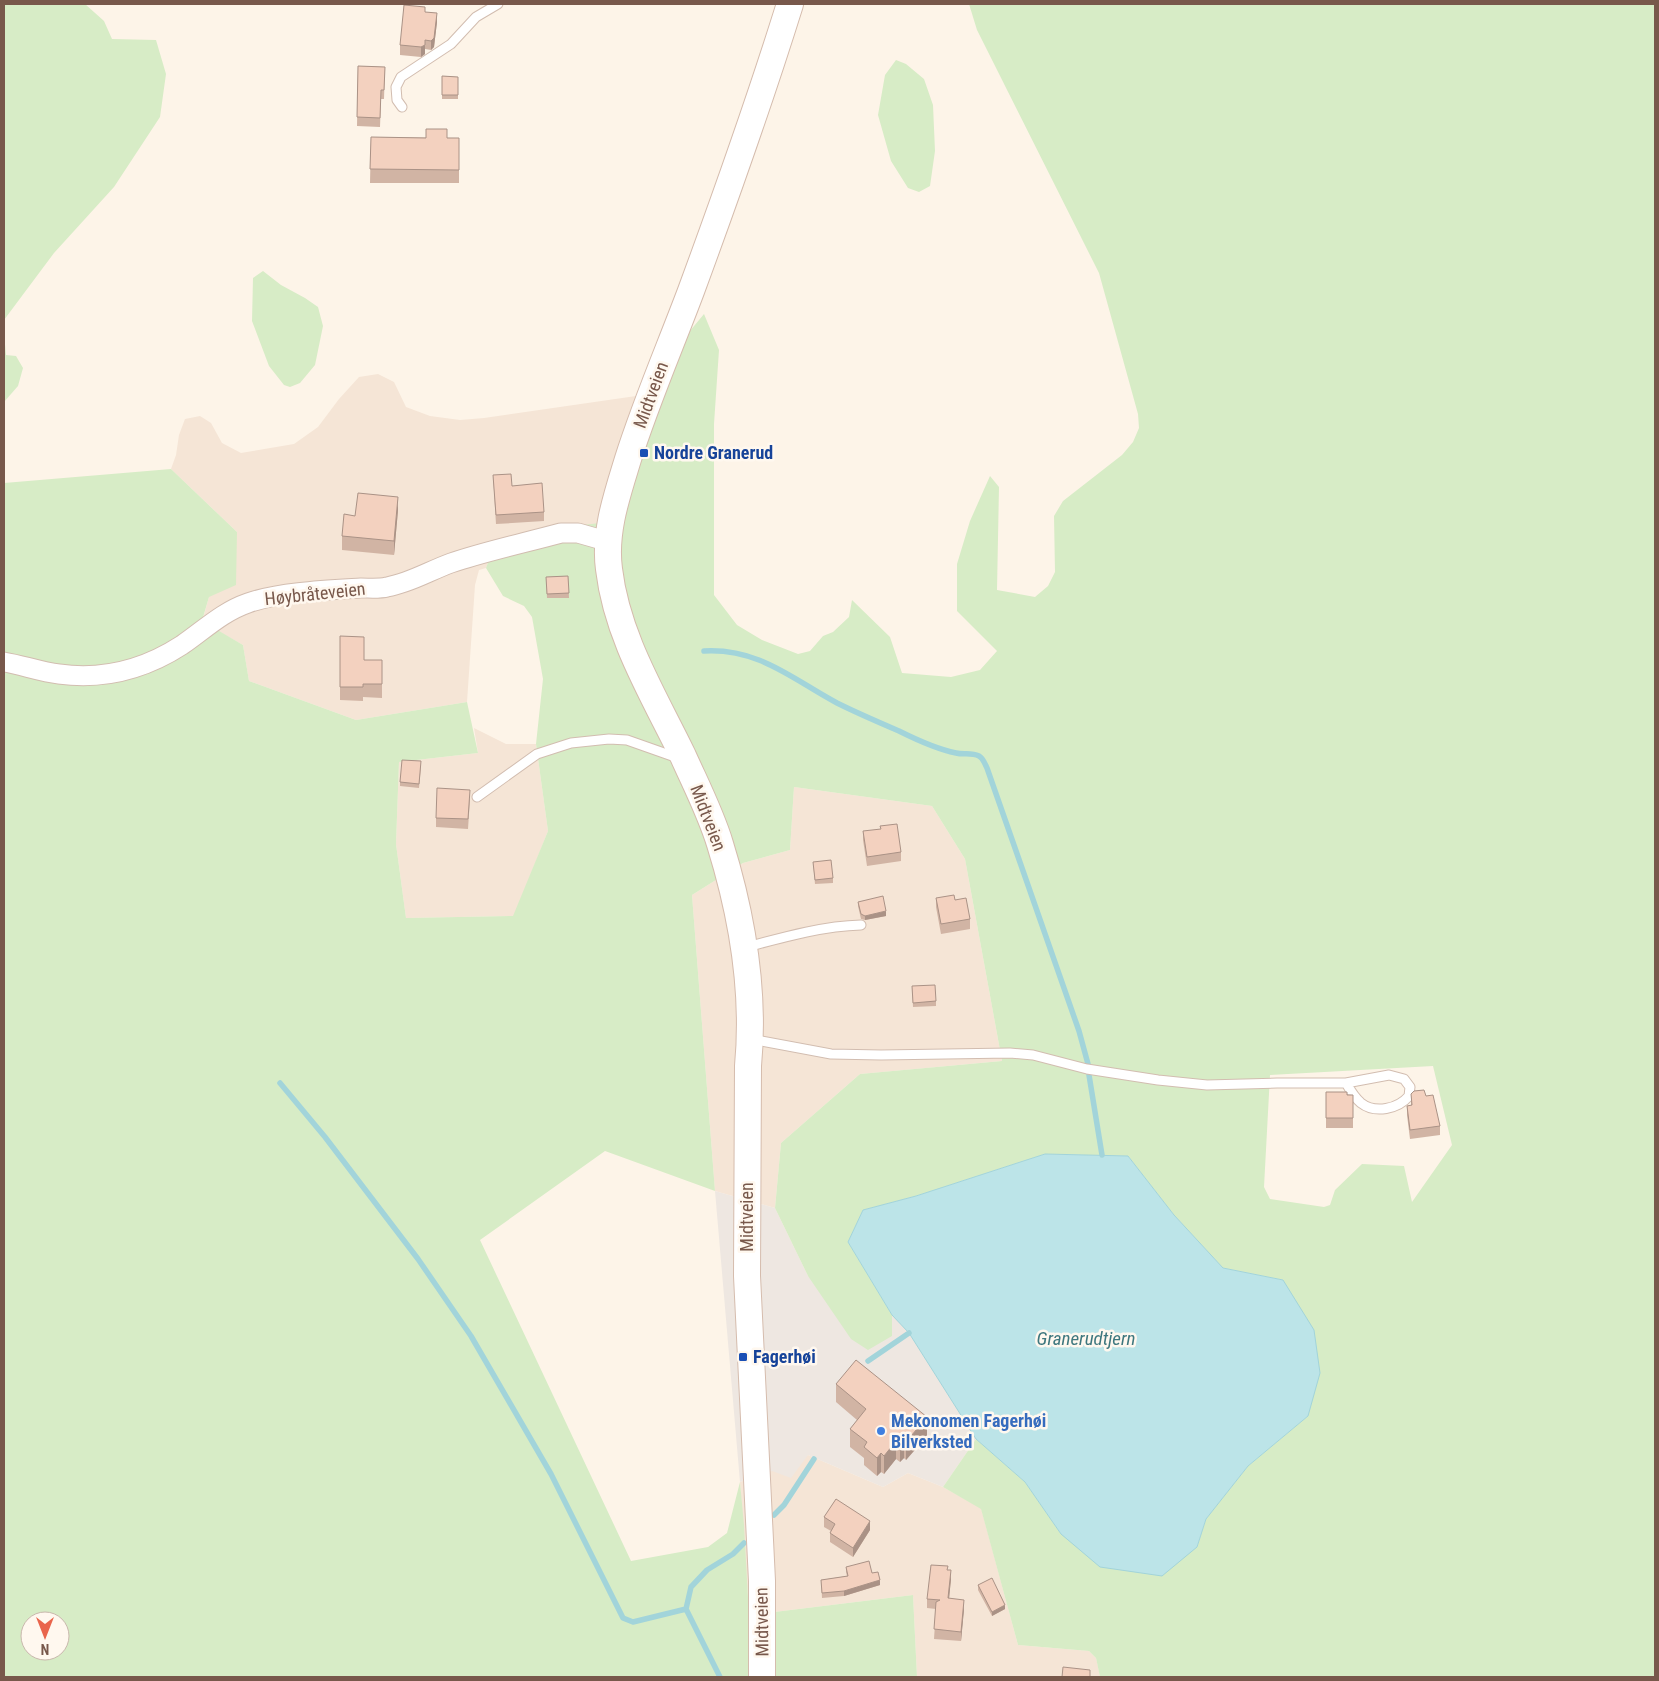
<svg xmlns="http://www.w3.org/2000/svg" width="1659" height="1681" viewBox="0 0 1659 1681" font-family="'Roboto Condensed',sans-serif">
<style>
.residential{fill:#f5e5d6}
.industrial{fill:#eee7e1}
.green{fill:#d7ecc6;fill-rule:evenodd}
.water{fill:#bce4e8;stroke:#a2d4da}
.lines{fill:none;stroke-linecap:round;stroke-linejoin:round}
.stream{stroke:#a2d4da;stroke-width:5.5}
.service-casing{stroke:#d2bdb0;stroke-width:11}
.minor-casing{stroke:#d2bdb0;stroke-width:21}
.secondary-casing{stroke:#d5bcad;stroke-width:28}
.service{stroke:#fff;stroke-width:9}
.minor{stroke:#fff;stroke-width:19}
.secondary{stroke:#fff;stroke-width:26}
.wall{fill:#d1b4a4}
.shaded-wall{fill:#aa9286}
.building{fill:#f3d1bf;stroke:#aa9286}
.transit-dot{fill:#1a4fb4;stroke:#fff8ef;stroke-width:2}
.shop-dot{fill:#3f7fe0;stroke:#fff8ef;stroke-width:2}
.labels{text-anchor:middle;stroke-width:5;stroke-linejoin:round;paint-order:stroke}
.street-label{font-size:18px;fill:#78584b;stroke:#fff8ef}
.transit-label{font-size:18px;font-weight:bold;fill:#164399;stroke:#fff8ef;text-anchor:start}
.shop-label{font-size:18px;font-weight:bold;fill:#366cbe;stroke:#fff8ef;text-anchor:start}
.water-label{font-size:19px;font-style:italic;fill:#3e777e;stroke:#fff8ef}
</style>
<rect width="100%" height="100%" fill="#fdf4e8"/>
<!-- residential -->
<path class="residential" d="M 378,374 L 394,382 L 406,407 L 430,416 L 460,420 L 484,418 L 636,396 L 600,524 L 547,529 L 495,546 L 486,568 L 479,570 L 475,585 L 467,702 L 356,720 L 249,681 L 243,645 L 202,622 L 209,597 L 237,532 L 171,469 L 176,455 L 179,435 L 185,419 L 200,416 L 211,423 L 222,443 L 241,453 L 294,444 L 318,427 L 339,399 L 359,377 Z
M 474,728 L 506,744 L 536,744 L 548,831 L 514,916 L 406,918 L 396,844 L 399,762 L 478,753 Z
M 794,787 L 932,806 L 965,859 L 1002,1061 L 860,1074 L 781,1143 L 775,1208 L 715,1191 L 692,895 L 743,863 L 790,850 Z
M 808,1455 L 883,1487 L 908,1473 L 943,1487 L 981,1508 L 1018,1645 L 1089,1651 L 1096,1658 L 1100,1676 L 1115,1677 L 917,1677 L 913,1595 L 749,1615 L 740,1482 Z"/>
<!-- industrial -->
<path class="industrial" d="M 715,1191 L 775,1208 L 808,1276 L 892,1336 L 892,1315 L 909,1333 L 976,1439 L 943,1487 L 908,1473 L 883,1487 L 808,1455 L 791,1478 L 772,1471 L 740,1482 Z"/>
<!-- green -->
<path class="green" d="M 4,4 L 85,4 L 104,21 L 112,39 L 156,40 L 166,74 L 160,117 L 114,187 L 54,253 L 4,320 Z
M 969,4 L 1655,4 L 1655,1677 L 1100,1677 L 1096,1658 L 1089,1651 L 1018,1645 L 981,1509 L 943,1487 L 976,1439 L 1025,1482 L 1061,1534 L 1197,1547 L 1206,1519 L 1248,1466 L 1308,1416 L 1283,1280 L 1223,1268 L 1174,1215 L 1128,1156 L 1045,1154 L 916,1196 L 863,1210 L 848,1242 L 892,1315 L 892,1336 L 868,1350 L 851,1339 L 808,1276 L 775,1208 L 781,1143 L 860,1074 L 1002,1061 L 965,859 L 932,806 L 794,787 L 790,850 L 743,863 L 692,895 L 715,1191 L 605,1151 L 480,1240 L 631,1561 L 708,1547 L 727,1533 L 740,1482 L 744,1525 L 749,1615 L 913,1595 L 917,1677 L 4,1677 L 4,483 L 171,469 L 237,532 L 236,585 L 209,597 L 202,621 L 243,645 L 249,681 L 356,720 L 467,702 L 478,753 L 399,762 L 396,844 L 406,918 L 513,916 L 548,831 L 536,744 L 543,679 L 532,617 L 524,606 L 503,596 L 486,568 L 494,546 L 547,529 L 600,523 L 636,396 L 704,314 L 719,350 L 714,424 L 714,595 L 737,625 L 762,640 L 798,654 L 810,651 L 823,636 L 833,632 L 849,617 L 852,600 L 890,637 L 902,673 L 951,677 L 980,670 L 997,651 L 957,611 L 957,564 L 970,521 L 990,476 L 999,487 L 997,590 L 1035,597 L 1048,586 L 1055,572 L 1054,516 L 1063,501 L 1122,455 L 1133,442 L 1139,428 L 1138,414 L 1099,273 L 977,30 ZM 1433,1066 L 1452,1145 L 1412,1202 L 1404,1166 L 1362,1164 L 1335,1190 L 1330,1205 L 1324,1207 L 1270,1199 L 1264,1187 L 1270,1075 ZM 30,1621 L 60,1621 L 60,1651 L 30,1651 Z
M 896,60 L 906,64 L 924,79 L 933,105 L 935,151 L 930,186 L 919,192 L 908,188 L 891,161 L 878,115 L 885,75 Z
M 263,271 L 281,285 L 305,298 L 318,307 L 323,326 L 315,365 L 300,383 L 290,387 L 284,385 L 269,366 L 252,321 L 253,278 Z
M 4,333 L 6,355 L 16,356 L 23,368 L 18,386 L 4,402 Z"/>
<!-- water -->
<path class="water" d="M 1045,1154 L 1128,1156 L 1174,1215 L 1223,1268 L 1283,1280 L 1314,1330 L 1320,1373 L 1308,1416 L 1248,1466 L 1206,1519 L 1197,1547 L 1162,1576 L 1100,1567 L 1061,1534 L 1025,1482 L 976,1439 L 909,1333 L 892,1315 L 848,1242 L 863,1210 L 916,1196 Z"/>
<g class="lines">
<!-- stream -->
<path class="stream" d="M 704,651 C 759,648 792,679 837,703 C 857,713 878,722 899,731 C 917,740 936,749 956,753 C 964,755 971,752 979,756 C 983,758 985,764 987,768 L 1079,1031 L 1088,1064
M 1089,1075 L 1102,1155
M 280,1083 L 325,1137 L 418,1259 L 471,1336 L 551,1474 L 623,1618 L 633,1622 L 686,1609
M 868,1361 L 909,1333
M 774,1515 L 784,1505 L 814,1459
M 720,1677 L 686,1609 L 691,1587 L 707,1570 L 733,1554 L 744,1543"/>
<!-- service casing -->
<g class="service-casing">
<path id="service" d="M 402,107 L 397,100 L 396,87 L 401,77 L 451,44 L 476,17 L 498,4
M 477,797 L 537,754 L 571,743 L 609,739 L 627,740 L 678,758
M 747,947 C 784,937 823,926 861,925
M 751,1039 L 831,1054 L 881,1055 L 1010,1053 L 1033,1055 L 1087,1069 L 1158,1080 L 1207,1085 L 1277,1083 L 1346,1083 L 1389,1075 L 1404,1079 L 1410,1087 L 1409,1096 C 1398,1109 1375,1114 1361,1103 C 1355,1098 1350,1090 1346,1083"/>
</g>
<!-- minor casing -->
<g class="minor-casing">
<path id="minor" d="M 4,662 C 22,665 41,672 59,674 C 103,680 145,669 182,645 C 204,630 222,612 248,603 C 279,592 328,590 361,588 C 370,588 379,589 387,587 C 410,583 429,571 451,563 C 486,551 524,543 561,533 L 578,533 L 599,539 L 608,540"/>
</g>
<!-- secondary casing -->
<g class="secondary-casing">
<path id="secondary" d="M 762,1677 L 762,1581 L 747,1276 L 748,1066 C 755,992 742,915 720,844 C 711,814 696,785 683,756 C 654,696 617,637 609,569 C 604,532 617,495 628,459 C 646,402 670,347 691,291 C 726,196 760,100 790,4"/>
</g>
<!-- service -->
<use href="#service" class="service"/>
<!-- minor -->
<use href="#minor" class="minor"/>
<!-- secondary -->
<use href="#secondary" class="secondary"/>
</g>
<!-- wall -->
<path class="wall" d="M 425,12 L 437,22 L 434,47 L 431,50 L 425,49 L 425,54 L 421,57 L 400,55 L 400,45 Z
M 358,66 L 385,67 L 384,99 L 381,99 L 380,127 L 357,126 Z
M 442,76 L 458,77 L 458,99 L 442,99 Z
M 371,137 L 459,138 L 459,183 L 370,183 Z
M 493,475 L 512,486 L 544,512 L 544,521 L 496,524 Z
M 398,510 L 394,555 L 342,550 L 342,536 L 355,516 Z
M 568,576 L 569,598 L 547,598 L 546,577 Z
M 340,636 L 364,660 L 382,660 L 382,698 L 363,697 L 363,701 L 340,700 Z
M 421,766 L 419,788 L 400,786 L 400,782 Z
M 470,799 L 468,829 L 436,827 L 436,818 Z
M 863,831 L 901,852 L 901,861 L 867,866 L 863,840 Z
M 813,862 L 833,878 L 833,883 L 815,884 Z
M 936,898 L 955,900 L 970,919 L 970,929 L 941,934 L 936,907 Z
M 858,902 L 886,916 L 865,920 L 861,919 L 858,906 Z
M 912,986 L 936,1001 L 936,1006 L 913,1007 Z
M 1326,1092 L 1353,1095 L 1353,1128 L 1326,1128 Z
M 1411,1094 L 1426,1096 L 1440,1126 L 1440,1135 L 1410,1139 L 1407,1115 L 1407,1106 L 1411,1105 Z
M 836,1384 L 927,1436 L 906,1460 L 904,1458 L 900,1462 L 896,1459 L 884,1474 L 881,1472 L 877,1476 L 864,1465 L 864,1458 L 850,1447 L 850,1429 L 857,1420 L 836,1402 Z
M 824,1517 L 870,1530 L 853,1557 L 830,1542 L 830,1533 L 831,1531 L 824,1527 Z
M 846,1567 L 872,1573 L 880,1585 L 844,1596 L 822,1598 L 821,1580 L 847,1576 L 846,1572 Z
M 948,1570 L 951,1579 L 949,1599 L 964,1609 L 961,1641 L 934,1639 L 936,1609 L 927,1608 L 927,1599 Z
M 978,1585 L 1005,1609 L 992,1616 L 978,1590 Z"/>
<!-- shaded-wall -->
<path class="shaded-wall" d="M 437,13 L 437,22 L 434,47 L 431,50 L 431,41 Z
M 425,40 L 425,54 L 421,57 L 421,47 Z
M 398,497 L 398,510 L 394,555 L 394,541 Z
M 886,911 L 886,916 L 865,920 L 865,916 Z
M 927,1417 L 927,1436 L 906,1460 L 906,1442 Z
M 904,1440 L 904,1458 L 900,1462 L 900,1444 Z
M 896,1441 L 896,1459 L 884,1474 L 884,1456 Z
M 881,1453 L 881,1472 L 877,1476 L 877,1458 Z
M 870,1521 L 870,1530 L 853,1557 L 853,1548 Z
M 951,1570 L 951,1579 L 948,1608 L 948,1598 Z
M 880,1580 L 880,1585 L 844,1596 L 844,1591 Z
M 964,1600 L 964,1609 L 961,1641 L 961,1632 Z
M 1005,1605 L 1005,1609 L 992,1616 L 992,1612 Z"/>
<!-- building -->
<path class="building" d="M 404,5 L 425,7 L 425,12 L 437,13 L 434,38 L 431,41 L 425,40 L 425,45 L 421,47 L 400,45 Z
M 358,66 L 385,67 L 384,90 L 381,90 L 380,118 L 357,117 Z
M 442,76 L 458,77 L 458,95 L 442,95 Z
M 426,129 L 447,129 L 447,138 L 459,138 L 459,170 L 370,169 L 371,137 L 426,138 Z
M 511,474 L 512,486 L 542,483 L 544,512 L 496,515 L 493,475 Z
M 358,493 L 398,497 L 394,541 L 342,536 L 344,514 L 355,516 Z
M 568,576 L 569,593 L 547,594 L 546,577 Z
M 340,636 L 364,637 L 364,660 L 382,660 L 382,684 L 363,684 L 363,687 L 340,687 Z
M 402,760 L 421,761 L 419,784 L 400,782 Z
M 437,788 L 470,790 L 468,819 L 436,818 Z
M 897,824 L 901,852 L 867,857 L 863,831 L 881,829 L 880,826 Z
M 831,860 L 833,878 L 815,880 L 813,862 Z
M 954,895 L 955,900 L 966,898 L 970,919 L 941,924 L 936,898 Z
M 883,896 L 886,911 L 865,916 L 861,914 L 858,902 Z
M 935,985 L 936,1001 L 913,1003 L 912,986 Z
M 1424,1090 L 1426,1096 L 1433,1095 L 1440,1126 L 1410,1130 L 1407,1106 L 1412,1105 L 1411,1094 L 1414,1091 Z
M 1326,1092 L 1347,1092 L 1347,1095 L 1353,1095 L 1353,1118 L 1326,1118 Z
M 856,1360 L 927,1417 L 906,1442 L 904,1440 L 900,1444 L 896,1441 L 884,1456 L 881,1453 L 877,1458 L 864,1447 L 867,1442 L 850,1429 L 866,1409 L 836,1384 Z
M 836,1499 L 870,1521 L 853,1548 L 830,1533 L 835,1524 L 824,1517 Z
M 869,1561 L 872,1573 L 878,1572 L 880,1580 L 844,1591 L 822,1593 L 821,1580 L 848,1576 L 846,1567 Z
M 931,1565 L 948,1566 L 947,1570 L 951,1570 L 948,1598 L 964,1600 L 961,1632 L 934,1629 L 936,1602 L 940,1600 L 927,1599 Z
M 992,1578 L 1005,1605 L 992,1612 L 978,1585 Z
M 1063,1667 L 1090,1670 L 1090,1677 L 1062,1677 Z"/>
<!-- markers -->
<g class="transit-dot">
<rect x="639" y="448" width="10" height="10" rx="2.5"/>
<rect x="738" y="1352" width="10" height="10" rx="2.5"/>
</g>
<circle class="shop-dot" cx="881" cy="1431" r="5"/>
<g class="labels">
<!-- street labels -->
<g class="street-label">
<text transform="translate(651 395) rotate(-70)" y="6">Midtveien</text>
<text transform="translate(315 594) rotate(-6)" y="6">Høybråteveien</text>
<text transform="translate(708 818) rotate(69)" y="6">Midtveien</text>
<text transform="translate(747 1217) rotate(-90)" y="6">Midtveien</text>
<text transform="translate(762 1622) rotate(-91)" y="6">Midtveien</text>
</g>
<!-- transit labels -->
<g class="transit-label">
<text x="654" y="459">Nordre Granerud</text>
<text x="753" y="1363">Fagerhøi</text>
</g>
<!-- shop labels -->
<g class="shop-label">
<text x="891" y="1427">Mekonomen Fagerhøi<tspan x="891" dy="21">Bilverksted</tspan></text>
</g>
<!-- water labels -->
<g class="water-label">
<text x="1086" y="1345">Granerudtjern</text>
</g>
</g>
<!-- border -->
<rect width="1659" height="1681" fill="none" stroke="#78584b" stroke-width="10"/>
<!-- north arrow -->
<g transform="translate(45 1636) rotate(180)"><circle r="24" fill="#fff8ef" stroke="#c9b8ad"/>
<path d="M0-4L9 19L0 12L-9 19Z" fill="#e9654c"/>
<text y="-8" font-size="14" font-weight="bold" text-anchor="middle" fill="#78584b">N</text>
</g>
</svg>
